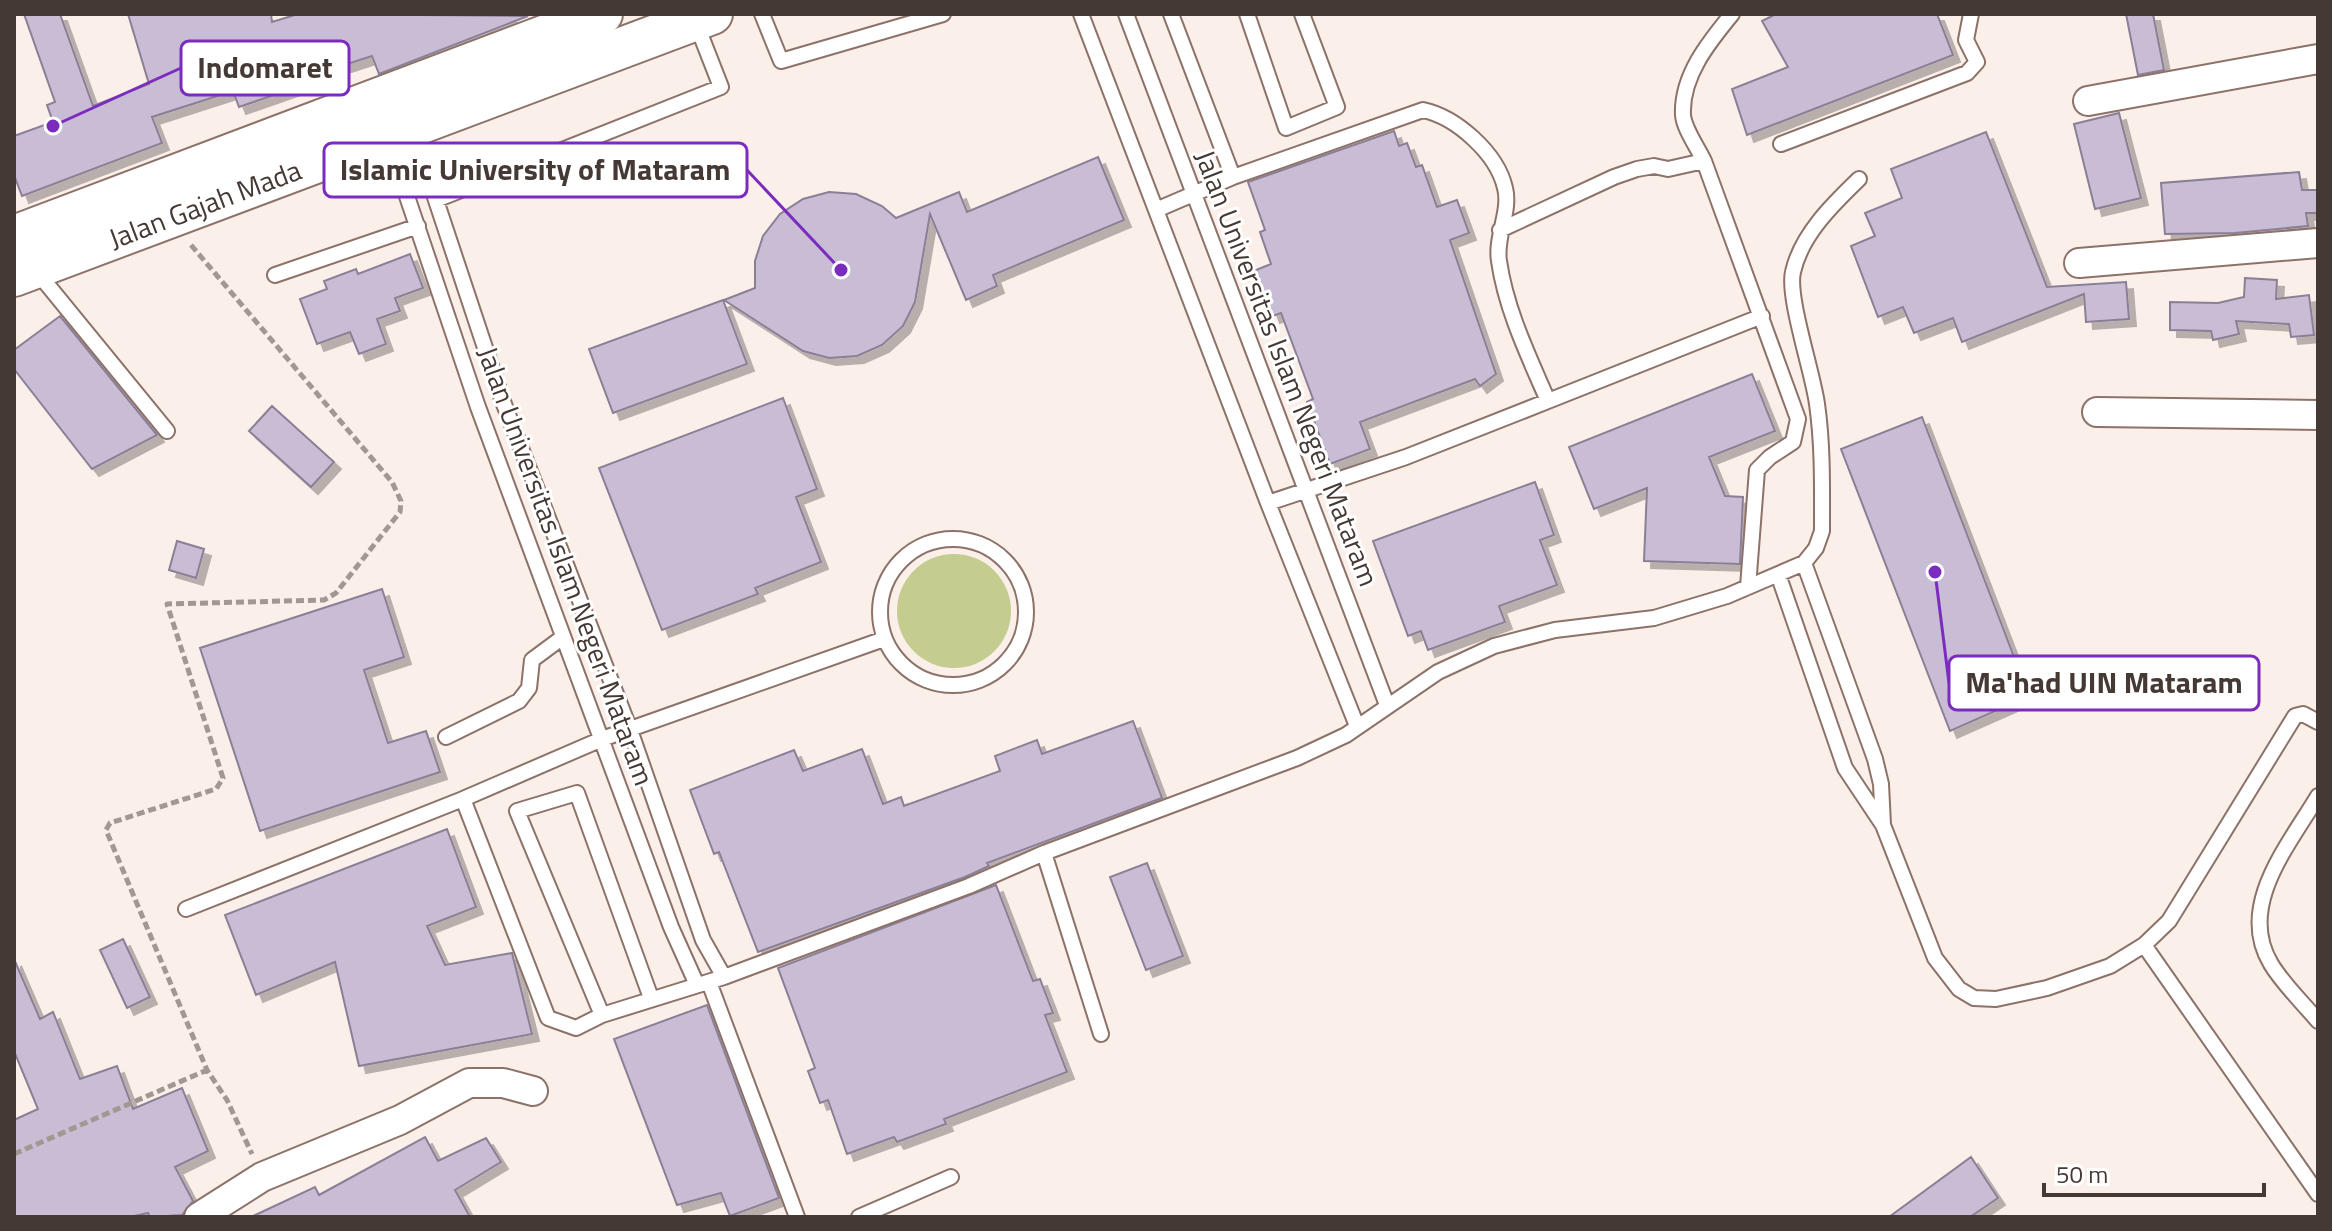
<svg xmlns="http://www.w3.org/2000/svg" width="2332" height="1231" viewBox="0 0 2332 1231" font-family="'Titillium Web',sans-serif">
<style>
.green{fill:#c4cd8f}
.building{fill:#c9bcd5;stroke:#8b7f96;stroke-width:2;filter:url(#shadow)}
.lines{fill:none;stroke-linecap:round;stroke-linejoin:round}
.service-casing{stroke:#8c7269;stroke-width:18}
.minor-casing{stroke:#8c7269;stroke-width:32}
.secondary-casing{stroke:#8c7269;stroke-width:44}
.path{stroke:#a39792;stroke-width:5;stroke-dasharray:8 4;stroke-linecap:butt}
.service{stroke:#fff;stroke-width:14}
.minor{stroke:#fff;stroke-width:28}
.secondary{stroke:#fff;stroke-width:40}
.labels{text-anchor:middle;stroke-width:6;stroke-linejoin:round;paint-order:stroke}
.street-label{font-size:28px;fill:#443934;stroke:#fff}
.leader{fill:none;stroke:#7b2cbf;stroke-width:3}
.callout-dot{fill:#7b2cbf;stroke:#fff;stroke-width:3}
.callout{fill:#fff;stroke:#7b2cbf;stroke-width:3}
.callout-label{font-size:30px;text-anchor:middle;font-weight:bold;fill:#443934}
</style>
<defs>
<filter id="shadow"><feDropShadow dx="7" dy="7" stdDeviation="0" flood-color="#0004"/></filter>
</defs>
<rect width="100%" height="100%" fill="#fbefea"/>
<!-- green -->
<path class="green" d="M897 611a57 57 0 1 1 114 0a57 57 0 1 1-114 0Z"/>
<!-- building -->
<path class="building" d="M 24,14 L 60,14 L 93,106 L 149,84 L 128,14 L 271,14 L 272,22 L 298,14 L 528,16 L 379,74 L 372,56 L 292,82 L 294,88 L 239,107 L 233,91 L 152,117 L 162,143 L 22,196 L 14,175 L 14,136 L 53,122 L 47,105 L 55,102 Z
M 1776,14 L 1937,14 L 1953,55 L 1747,135 L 1732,89 L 1788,67 L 1762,21 Z
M 2126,14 L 2153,14 L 2164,70 L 2138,75 Z
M 2119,113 L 2141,198 L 2095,209 L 2074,124 Z
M 1394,131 L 1399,146 L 1407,143 L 1416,167 L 1422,165 L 1437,207 L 1457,200 L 1469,233 L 1450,240 L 1496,374 L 1480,386 L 1475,379 L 1360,422 L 1370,449 L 1330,464 L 1307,402 L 1313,399 L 1281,313 L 1273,316 L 1256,270 L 1271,264 L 1260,232 L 1265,230 L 1248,182 Z
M 1986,132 L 2047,287 L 2126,282 L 2129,319 L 2086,322 L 2084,294 L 1962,342 L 1953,318 L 1914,333 L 1903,307 L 1878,317 L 1851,246 L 1875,236 L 1865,213 L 1902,198 L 1891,169 Z
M 1098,157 L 1124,220 L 993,275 L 997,286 L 966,300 L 930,214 L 915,302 L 903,326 L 882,345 L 857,356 L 829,358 L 803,351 L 724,300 L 755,288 L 755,261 L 763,236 L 780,214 L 803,199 L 829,192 L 856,194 L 882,206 L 896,218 L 959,192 L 967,212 Z
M 2299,172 L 2302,190 L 2318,190 L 2318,213 L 2306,213 L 2308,226 L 2235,233 L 2165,234 L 2161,183 Z
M 410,254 L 423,288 L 395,298 L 400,311 L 377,319 L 386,344 L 359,354 L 350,332 L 317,344 L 300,299 L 327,289 L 324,281 L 356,269 L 358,274 Z
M 2245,278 L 2277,280 L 2276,299 L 2309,295 L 2314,335 L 2291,337 L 2289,324 L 2236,321 L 2239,334 L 2213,340 L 2211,331 L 2170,330 L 2170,302 L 2218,303 L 2244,297 Z
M 723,300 L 747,364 L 613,413 L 589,349 Z
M 60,316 L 157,435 L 92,469 L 14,369 L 14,350 Z
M 1752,374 L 1775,431 L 1709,457 L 1725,496 L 1743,497 L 1740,564 L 1644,561 L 1647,488 L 1594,509 L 1569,447 Z
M 783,398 L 817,489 L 796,497 L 821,562 L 755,588 L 758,594 L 662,630 L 599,468 Z
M 272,406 L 334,462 L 311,487 L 249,431 Z
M 1922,417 L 2029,696 L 1950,731 L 1841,449 Z
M 1535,482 L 1554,535 L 1540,540 L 1557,585 L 1499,606 L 1505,622 L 1428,650 L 1421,631 L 1408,636 L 1373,541 Z
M 177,541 L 204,549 L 196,578 L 169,570 Z
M 382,589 L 404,657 L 364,670 L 388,743 L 426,731 L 440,772 L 260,831 L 200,648 Z
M 1133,721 L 1162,798 L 987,863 L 989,866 L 965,877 L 758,952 L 719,852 L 714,854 L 690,790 L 794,750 L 803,771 L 862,749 L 883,804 L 901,797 L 904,806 L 1000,771 L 995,756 L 1037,740 L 1042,754 Z
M 447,829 L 476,907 L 427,926 L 445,965 L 512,953 L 532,1034 L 359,1066 L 335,962 L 256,995 L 225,915 Z
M 1147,863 L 1183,956 L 1146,970 L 1110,877 Z
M 996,885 L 1033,981 L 1040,979 L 1053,1013 L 1045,1015 L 1067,1072 L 944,1119 L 946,1124 L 897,1142 L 894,1137 L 847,1154 L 828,1100 L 820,1103 L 808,1071 L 815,1068 L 778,968 Z
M 123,939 L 150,997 L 127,1008 L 100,950 Z
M 14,959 L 40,1019 L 53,1012 L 80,1079 L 117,1066 L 133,1109 L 182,1088 L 208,1151 L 175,1167 L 193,1201 L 182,1215 L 150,1217 L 148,1213 L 130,1217 L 14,1217 L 14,1120 L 38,1109 L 14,1051 Z
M 707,1005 L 779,1198 L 730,1216 L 721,1193 L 677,1205 L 614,1039 Z
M 425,1137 L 438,1161 L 486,1138 L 501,1162 L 455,1190 L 470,1217 L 251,1217 L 315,1187 L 319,1195 Z
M 1971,1157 L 1998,1198 L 1970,1217 L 1889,1217 Z"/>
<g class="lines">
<!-- service casing -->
<g class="service-casing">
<path id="service" d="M 762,14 L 781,61 L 943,14
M 1081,14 L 1268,503 L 1357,726
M 1126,14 L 1387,705
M 1171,14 L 1233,177
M 1247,14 L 1286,128 L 1337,107 L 1302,14
M 412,128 L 502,399 L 630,730 L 703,940 L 724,977
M 387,137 L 478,407 L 671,927 L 697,985
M 1781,144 L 1967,73 L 1977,62 L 1966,40 L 1971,14
M 1704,161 L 1798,419 L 1793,442 L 1770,457 L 1757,470 L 1748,587
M 436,200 L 721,87 L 696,23
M 1156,210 L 1233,177 L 1423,110 C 1456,117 1497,153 1505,188 C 1511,211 1495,237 1499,261 C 1506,310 1529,357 1548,401 L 1406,457 L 1268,503
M 1500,230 L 1614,177 L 1637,169 L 1654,166 L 1668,169 L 1704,161 C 1698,148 1684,129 1683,115 C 1681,76 1709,42 1732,14
M 37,272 L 167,431
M 275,275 L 418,226
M 1548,401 L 1762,316
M880 612a73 73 0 1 1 146 0a73 73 0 1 1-146 0Z
M 1804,563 L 1875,759 L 1881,784 L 1883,825
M 1778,574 L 1845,768 L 1883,825 L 1935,958 L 1959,989 L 1974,998 L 1996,999 L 2047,988 L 2110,966 L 2144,945 L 2169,921 L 2295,716 L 2303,714 L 2318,722
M 446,737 L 519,701 L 529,688 L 532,660 L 563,637
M 2318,796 C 2289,845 2236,906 2271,964 C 2283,984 2303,1003 2318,1021
M 463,799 L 602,739 L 884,639
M 1044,853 L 1101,1034
M 186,909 L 463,799 L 548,1018 L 576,1028 L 602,1015 L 724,977 L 969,886 L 1044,853 L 1297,758 L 1346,735 L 1438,672 L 1494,646 L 1555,630 L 1654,618 L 1727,596 L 1804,563 L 1816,548 L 1822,531 C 1822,489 1823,446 1817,404 C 1813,373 1787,297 1793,272 C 1801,235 1833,204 1859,179
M 2144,945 L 2318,1194
M 709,982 L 797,1217
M 602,1015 L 517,811 L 577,793 L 651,998
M 859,1217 L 951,1177"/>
</g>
<!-- minor casing -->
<g class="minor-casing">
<path id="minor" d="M 2088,101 L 2318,59
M 2079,263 L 2318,243
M 2097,412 L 2318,415
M 199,1217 L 262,1177 L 400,1120 L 469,1083 L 503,1083 L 533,1091"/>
</g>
<!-- secondary casing -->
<g class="secondary-casing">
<g id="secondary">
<path d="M 14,236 L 602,14"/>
<path id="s1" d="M 14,276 L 712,14"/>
</g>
</g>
<!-- path -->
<path class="path" d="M 191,245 L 392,482 L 401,501 L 400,512 L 336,593 L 324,600 L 167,604 L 223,778 L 216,789 L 110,823 L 106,830 L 207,1070 L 227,1100 L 252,1154
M 14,1154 L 207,1070"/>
<!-- service -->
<use href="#service" class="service"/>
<!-- minor -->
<use href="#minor" class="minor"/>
<!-- secondary -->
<use href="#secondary" class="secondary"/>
</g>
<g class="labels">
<!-- street labels -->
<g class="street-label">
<text dy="10" stroke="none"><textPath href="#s1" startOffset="204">Jalan Gajah Mada</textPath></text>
<text transform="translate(1287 368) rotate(69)" y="10">Jalan Universitas Islam Negeri Mataram</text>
<text transform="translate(566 566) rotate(70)" y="10">Jalan Universitas Islam Negeri Mataram</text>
</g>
</g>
<!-- callouts -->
<path class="leader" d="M53 126L181 68M841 270L747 170M1935 572L1949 683"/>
<g class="callout-dot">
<circle cx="53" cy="126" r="8"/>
<circle cx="841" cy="270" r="8"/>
<circle cx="1935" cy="572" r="8"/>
</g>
<g class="callout">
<rect x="181" y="41" width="168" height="54" rx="8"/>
<rect x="324" y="143" width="423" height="54" rx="8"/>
<rect x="1949" y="656" width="310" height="54" rx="8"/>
</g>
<g class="callout-label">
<text x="265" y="78">Indomaret</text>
<text x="535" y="180">Islamic University of Mataram</text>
<text x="2104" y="693">Ma'had UIN Mataram</text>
</g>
<!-- border -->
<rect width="2332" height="1231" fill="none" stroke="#443934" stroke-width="32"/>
<!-- scale -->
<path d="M2044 1183v12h220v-12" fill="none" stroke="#443934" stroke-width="4"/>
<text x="2056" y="1183" font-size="24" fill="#443934" stroke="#ffffff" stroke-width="6" paint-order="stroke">50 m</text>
</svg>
